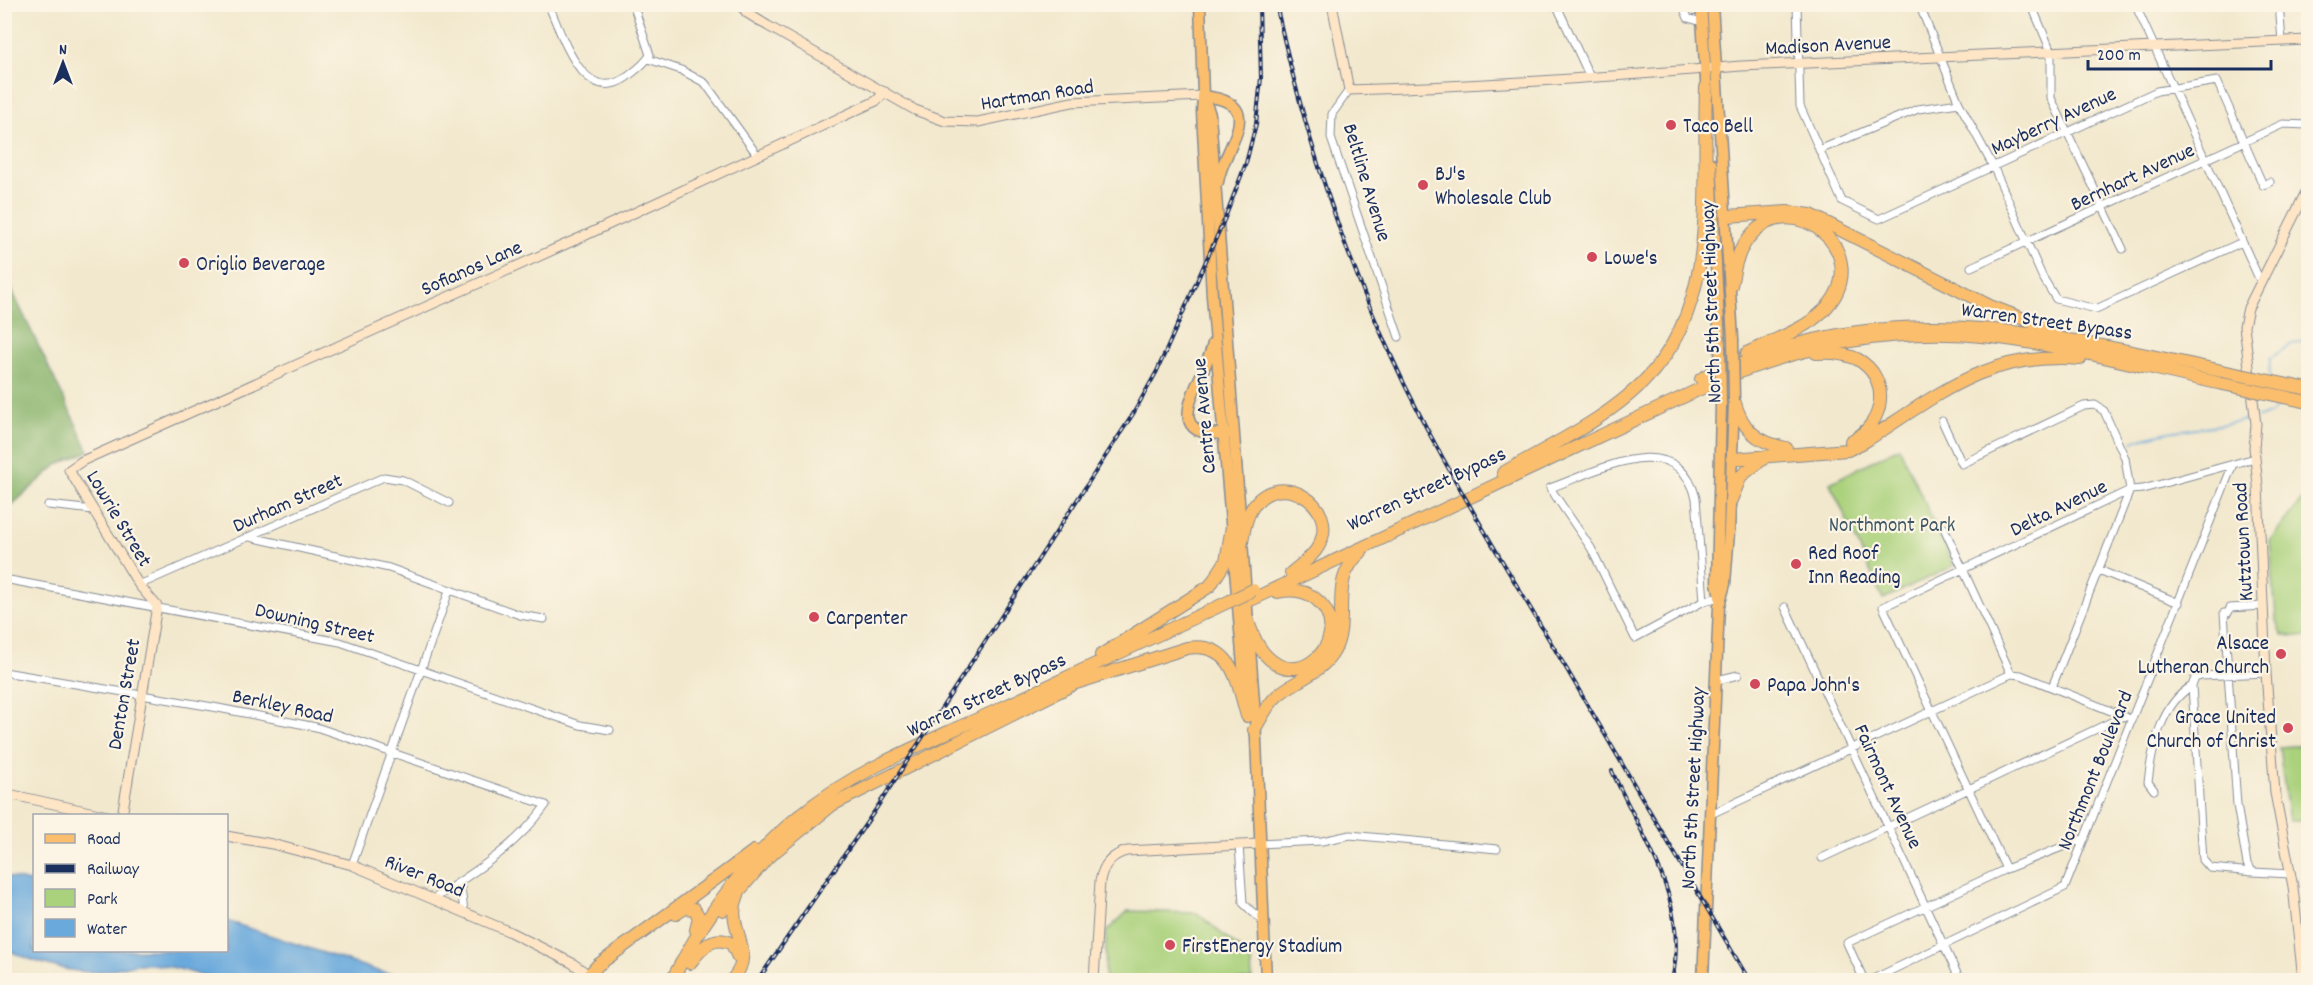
<svg xmlns="http://www.w3.org/2000/svg" width="2313" height="985" viewBox="0 0 2313 985" font-family="Dekko,sans-serif">
<style>
.green{fill:#aad17b;stroke:#62806c;stroke-width:1.5}
.forest{fill:#87b36b;stroke:#517164;stroke-width:1.5}
.water{fill:#69a9dc;stroke:#426c9d;stroke-width:1.5}
.lines{fill:none;stroke-linecap:round;stroke-linejoin:round}
.stream{stroke:#69a9dc;stroke-width:1.5}
.street-casing{stroke:#868c96;stroke-width:9}
.secondary-casing{stroke:#868c96;stroke-width:11}
.primary-casing{stroke:#868c96;stroke-width:13}
.highway-casing{stroke:#868c96;stroke-width:14}
.street{stroke:#fff;stroke-width:7}
.secondary{stroke:#fde5c5;stroke-width:9}
.primary{stroke:#fabe6d;stroke-width:10}
.highway{stroke:#fabe6d;stroke-width:12}
.rail-casing{stroke:#1b2f5e;stroke-width:4}
.rail{stroke:#fcf5e5;stroke-width:1.5;stroke-dasharray:4.5;stroke-linecap:butt}
.primary-bridge-casing{stroke:#868c96;stroke-width:13;stroke-linecap:butt}
.highway-bridge-casing{stroke:#868c96;stroke-width:14;stroke-linecap:butt}
.primary-bridge{stroke:#fabe6d;stroke-width:10}
.highway-bridge{stroke:#fabe6d;stroke-width:12}
.poi-dot{fill:#d1495b;stroke:#fcf5e5;stroke-width:2}
.labels{text-anchor:middle;stroke-width:4.5;stroke-linejoin:round;paint-order:stroke}
.street-label{font-size:21px;fill:#1b2f5e;stroke:#fcf5e5}
.poi-label{font-size:21px;fill:#1b2f5e;stroke:#fcf5e5;text-anchor:start}
.park-label{font-size:21px;fill:#3f5865;stroke:#fcf5e5}
</style>
<rect width="100%" height="100%" fill="#fcf5e5"/>
<filter id="ink" filterUnits="userSpaceOnUse"><feTurbulence type="fractalNoise" baseFrequency=".0167" numOctaves="2"/><feDisplacementMap in="SourceGraphic" scale="12" xChannelSelector="R" yChannelSelector="G"/><feConvolveMatrix kernelMatrix="1 2 1 2 8 2 1 2 1" color-interpolation-filters="sRGB"/></filter>
<filter id="wash" filterUnits="userSpaceOnUse"><feTurbulence type="fractalNoise" baseFrequency=".008" numOctaves="4" result="noise"/><feDisplacementMap in="SourceGraphic" scale="24" xChannelSelector="R" yChannelSelector="G"/><feGaussianBlur stdDeviation="1.35" result="paint"/><feColorMatrix in="noise" values="0 0 0 0 0 0 0 0 0 0 0 0 0 0 0 0 0 1.4 0 .05"/><feComposite in="paint" operator="in"/></filter>
<g filter="url(#wash)">
<rect width="100%" height="100%" fill="#f2e8cd"/>
<!-- green -->
<path class="green" d="M 1899,447 L 1954,566 L 1883,599 L 1830,483 Z
M 2308,492 L 2308,637 L 2282,635 L 2276,617 L 2270,541 Z
M 2308,745 L 2308,821 L 2289,821 L 2279,747 Z
M 1128,911 L 1197,913 L 1251,958 L 1252,980 L 1105,980 L 1106,932 Z"/>
<!-- forest -->
<path class="forest" d="M 4,274 L 89,451 L 57,465 L 5,511 Z"/>
<!-- water -->
<path class="water" d="M 5,876 L 34,883 L 34,950 L 226,950 L 227,921 L 381,972 L 427,980 L 214,980 C 192,972 162,962 138,964 C 122,966 109,972 93,972 C 62,972 32,961 5,949 Z"/>
<g class="lines">
<!-- stream -->
<path class="stream" d="M 2269,377 L 2270,358 L 2292,344 L 2308,340
M 2258,417 L 2271,414 L 2277,407 L 2275,402
M 2132,442 C 2171,427 2210,429 2250,419"/>
</g>
</g>
<g filter="url(#ink)">
<g class="lines">
<!-- street casing -->
<g class="street-casing">
<path id="street" d="M 548,4 C 562,33 582,108 627,77 C 636,70 644,65 650,55 L 633,4
M 1556,4 L 1590,77
M 1682,4 L 1688,18 L 1702,22
M 1797,4 L 1800,106 L 1842,201 L 1879,219 L 2157,91 L 2217,81 L 2263,185 L 2270,182
M 1919,4 L 1959,103 L 1993,166 L 2042,276 L 2056,299 L 2096,309 L 2242,242
M 2031,4 L 2051,51 L 2051,98 L 2123,249
M 2135,4 L 2261,283
M 2279,4 L 2282,41
M 648,59 L 681,70 L 705,83 L 758,156
M 1349,90 L 1332,114 L 1331,138 L 1399,337
M 1819,150 L 1918,109 L 1959,103
M 1971,267 L 2283,124 L 2308,125
M 1942,421 L 1962,464 L 2084,406 L 2095,405 L 2104,411 L 2125,458 L 2130,490 L 2052,687
M 48,505 L 94,510
M 1944,528 L 2011,674 L 2021,675 L 2126,717
M 250,537 L 389,568 L 520,615 L 544,619
M 2099,570 L 2179,603
M 4,579 L 340,642 L 580,725 L 610,730
M 139,585 L 384,477 L 403,480 L 449,503
M 1704,601 L 1696,498 C 1677,425 1596,472 1550,488 L 1591,548 L 1635,638 L 1704,601 L 1720,597
M 2263,606 L 2230,608 L 2228,613 L 2224,613 L 2237,805 L 2247,864 L 2253,872 L 2290,874
M 1785,607 L 1960,980
M 4,672 L 213,707 L 316,727 L 546,805 C 517,846 476,871 435,898
M 1717,680 L 1738,675
M 2154,790 L 2148,782 C 2152,748 2161,704 2192,686
M 1711,814 L 2011,674
M 1259,844 L 1322,841 L 1350,835 L 1497,849
M 1239,845 L 1243,903 L 1263,922
M 1822,858 L 2124,716
M 352,865 L 449,591
M 2006,869 L 1883,607 L 2130,490 L 2143,489 L 2255,458
M 2253,872 L 2210,868 L 2203,860 L 2192,686 L 2195,678 L 2201,676 L 2266,673
M 460,881 L 464,911
M 1864,980 L 1847,943 L 2006,869 L 2085,838
M 1871,980 L 2065,887 L 2233,464"/>
</g>
<!-- secondary casing -->
<g class="secondary-casing">
<path id="secondary" d="M 740,4 L 747,13 L 768,26 L 915,110 L 945,121 L 978,122 L 1072,102 L 1203,96
M 1332,4 L 1349,90 C 1480,86 1610,77 1741,66 L 2308,40
M 4,793 L 108,816
M 122,816 L 157,606 L 139,585 L 69,470 L 82,461 L 584,236 L 876,101 L 885,92
M 226,836 L 272,844 L 352,865 L 508,931 L 572,963 L 596,980
M 1094,980 L 1100,881 C 1103,865 1111,855 1127,851 L 1259,844
M 2303,980 L 2293,887 L 2275,793 L 2266,673 L 2258,485 L 2254,448 L 2256,424 L 2244,326 L 2248,308 L 2308,188"/>
</g>
<!-- primary casing -->
<g class="primary-casing">
<path id="primary" d="M 1200,4 L 1203,96 L 1202,112 L 1212,296 L 1246,702
M 1701,4 L 1707,96
M 1712,4 L 1733,339
M 1203,96 L 1210,114 L 1255,715 L 1266,980
M 1203,96 C 1271,103 1223,146 1218,182
M 1711,163 L 1720,345
M 1213,343 C 1207,377 1152,441 1229,433
M 1720,597 L 1717,583 L 1721,406
M 1703,980 L 1719,606 L 1725,584 L 1729,532 L 1734,403"/>
</g>
<!-- highway casing -->
<g class="highway-casing">
<path id="highway" d="M 1727,216 L 1787,212 L 1811,215 L 1990,306 L 2055,331
M 1731,286 C 1734,271 1736,256 1745,243 C 1786,179 1882,253 1823,311 C 1803,331 1772,340 1747,353
M 1816,353 C 1830,352 1844,353 1857,359 C 1892,378 1885,425 1851,441
M 1735,365 C 1905,296 2051,335 2222,371
M 1701,379 L 1729,363
M 1734,400 C 1742,429 1756,442 1786,448
M 1732,459 L 1848,450 L 1864,442 C 1938,395 1987,351 2080,359
M 1503,473 C 1545,448 1593,426 1630,394 C 1723,317 1702,196 1706,88
M 1731,500 L 1741,476 L 1764,458
M 1242,542 C 1244,531 1245,520 1251,510 C 1275,466 1343,504 1318,547 C 1312,558 1300,565 1291,573
M 1253,599 L 1717,381 C 1805,344 1898,326 1992,337 C 2070,346 2147,368 2223,384
M 1248,621 C 1278,719 1363,640 1317,600 C 1306,590 1292,589 1278,592
M 1101,655 L 1210,586 L 1226,561 L 1233,521
M 1076,683 L 1187,648 C 1233,641 1237,682 1247,716
M 1254,730 C 1261,719 1266,706 1277,696 C 1295,680 1322,673 1334,651 C 1351,617 1327,582 1361,552
M 723,910 L 768,857 L 832,805 L 1072,685
M 676,914 L 685,908 L 694,909 L 699,917 L 696,930
M 690,963 C 701,949 713,933 732,944 L 738,957
M 589,975 L 598,965 L 754,851
M 672,980 C 704,918 744,861 799,816 C 855,770 925,743 991,713 C 1071,676 1150,638 1230,601
M 732,980 C 759,950 723,927 738,895"/>
</g>
<!-- street -->
<use href="#street" class="street"/>
<!-- secondary -->
<use href="#secondary" class="secondary"/>
<!-- primary -->
<use href="#primary" class="primary"/>
<!-- highway -->
<use href="#highway" class="highway"/>
<!-- rail casing -->
<g class="rail-casing">
<path id="rail" d="M 1276,4 C 1308,151 1356,294 1426,427 C 1469,509 1519,588 1566,668 C 1627,772 1688,877 1749,980
M 1612,771 C 1643,840 1690,901 1672,980
M 758,980 L 874,812 L 1133,414 L 1157,371 L 1225,218 L 1246,163 L 1256,124 L 1261,78 L 1259,4"/>
</g>
<!-- rail -->
<use href="#rail" class="rail"/>
<!-- primary-bridge casing -->
<g class="primary-bridge-casing">
<path id="primary-bridge" d="M 1733,339 L 1734,400
M 1720,345 L 1721,406"/>
</g>
<!-- highway-bridge casing -->
<g class="highway-bridge-casing">
<path id="highway-bridge" d="M 2222,371 L 2308,389
M 2223,384 L 2308,402
M 1230,601 L 1253,590"/>
</g>
<!-- primary-bridge -->
<use href="#primary-bridge" class="primary-bridge"/>
<!-- highway-bridge -->
<use href="#highway-bridge" class="highway-bridge"/>
</g>
</g>
<!-- markers -->
<g class="poi-dot">
<circle cx="1671" cy="125" r="6"/>
<circle cx="1423" cy="185" r="6"/>
<circle cx="1592" cy="257" r="6"/>
<circle cx="184" cy="263" r="6"/>
<circle cx="1796" cy="564" r="6"/>
<circle cx="814" cy="617" r="6"/>
<circle cx="2281" cy="654" r="6"/>
<circle cx="1755" cy="684" r="6"/>
<circle cx="2288" cy="728" r="6"/>
<circle cx="1170" cy="945" r="6"/>
</g>
<g class="labels">
<!-- street labels -->
<g class="street-label">
<text transform="translate(1828 44) rotate(-3)" y="7">Madison Avenue</text>
<text transform="translate(1037 94) rotate(-9)" y="7">Hartman Road</text>
<text transform="translate(2053 120) rotate(-25)" y="7">Mayberry Avenue</text>
<text transform="translate(2132 176) rotate(-25)" y="7">Bernhart Avenue</text>
<text transform="translate(1368 182) rotate(73)" y="7">Beltline Avenue</text>
<text transform="translate(471 267) rotate(-24)" y="7">Sofianos Lane</text>
<text transform="translate(1710 302) rotate(-92)" y="7">North 5th Street Highway</text>
<text transform="translate(2047 320) rotate(8)" y="7">Warren Street Bypass</text>
<text transform="translate(1203 416) rotate(-95)" y="7">Centre Avenue</text>
<text transform="translate(1426 488) rotate(-25)" y="7">Warren Street Bypass</text>
<text transform="translate(287 502) rotate(-24)" y="7">Durham Street</text>
<text transform="translate(2058 507) rotate(-26)" y="7">Delta Avenue</text>
<text transform="translate(120 518) rotate(59)" y="7">Lowrie Street</text>
<text transform="translate(2242 542) rotate(-93)" y="7">Kutztown Road</text>
<text transform="translate(315 622) rotate(13)" y="7">Downing Street</text>
<text transform="translate(123 694) rotate(-80)" y="7">Denton Street</text>
<text transform="translate(986 694) rotate(-25)" y="7">Warren Street Bypass</text>
<text transform="translate(283 705) rotate(12)" y="7">Berkley Road</text>
<text transform="translate(2094 770) rotate(-68)" y="7">Northmont Boulevard</text>
<text transform="translate(1889 786) rotate(65)" y="7">Fairmont Avenue</text>
<text transform="translate(1692 788) rotate(-87)" y="7">North 5th Street Highway</text>
<text transform="translate(425 875) rotate(22)" y="7">River Road</text>
</g>
<!-- poi labels -->
<g class="poi-label">
<text x="1683" y="132">Taco Bell</text>
<text x="1435" y="180">BJ's<tspan x="1435" dy="24">Wholesale Club</tspan></text>
<text x="1604" y="264">Lowe's</text>
<text x="196" y="270">Origlio Beverage</text>
<text x="1808" y="559">Red Roof<tspan x="1808" dy="24">Inn Reading</tspan></text>
<text x="826" y="624">Carpenter</text>
<text x="2269" y="649" text-anchor="end">Alsace<tspan x="2269" dy="24">Lutheran Church</tspan></text>
<text x="1767" y="691">Papa John's</text>
<text x="2276" y="723" text-anchor="end">Grace United<tspan x="2276" dy="24">Church of Christ</tspan></text>
<text x="1182" y="952">FirstEnergy Stadium</text>
</g>
<!-- park labels -->
<g class="park-label">
<text x="1892" y="531">Northmont Park</text>
</g>
</g>
<!-- margin -->
<rect width="2313" height="985" fill="none" stroke="#fcf5e5" stroke-width="24"/>
<!-- legend -->
<rect x="33" y="814" width="195" height="138" fill="#fcf5e5" stroke="#a2a6af" stroke-width="1.5"/>
<rect x="45" y="834" width="30" height="9" fill="#fabe6d" stroke="#a2a6af" stroke-width="1.5"/>
<text x="87" y="844" font-size="18" fill="#1b2f5e">Road</text>
<rect x="45" y="864" width="30" height="9" fill="#1b2f5e" stroke="#a2a6af" stroke-width="1.5"/>
<text x="87" y="874" font-size="18" fill="#1b2f5e">Railway</text>
<rect x="45" y="889" width="30" height="18" fill="#aad17b" stroke="#a2a6af" stroke-width="1.5"/>
<text x="87" y="904" font-size="18" fill="#1b2f5e">Park</text>
<rect x="45" y="919" width="30" height="18" fill="#69a9dc" stroke="#a2a6af" stroke-width="1.5"/>
<text x="87" y="934" font-size="18" fill="#1b2f5e">Water</text>
<!-- north arrow -->
<g transform="translate(63 63)" stroke="#fcf5e5" stroke-width="4.5" paint-order="stroke">
<path d="M0-4.5L10 22L0 15L-10 22Z" fill="#1b2f5e"/>
<text y="-9" font-size="16" font-weight="bold" text-anchor="middle" fill="#1b2f5e">N</text>
</g>
<!-- scale -->
<path d="M2088 60v9h183v-9" fill="none" stroke="#1b2f5e" stroke-width="3"/>
<text x="2097" y="60" font-size="18" fill="#1b2f5e" stroke="#fcf5e5" stroke-width="4.5" paint-order="stroke">200 m</text>
</svg>
